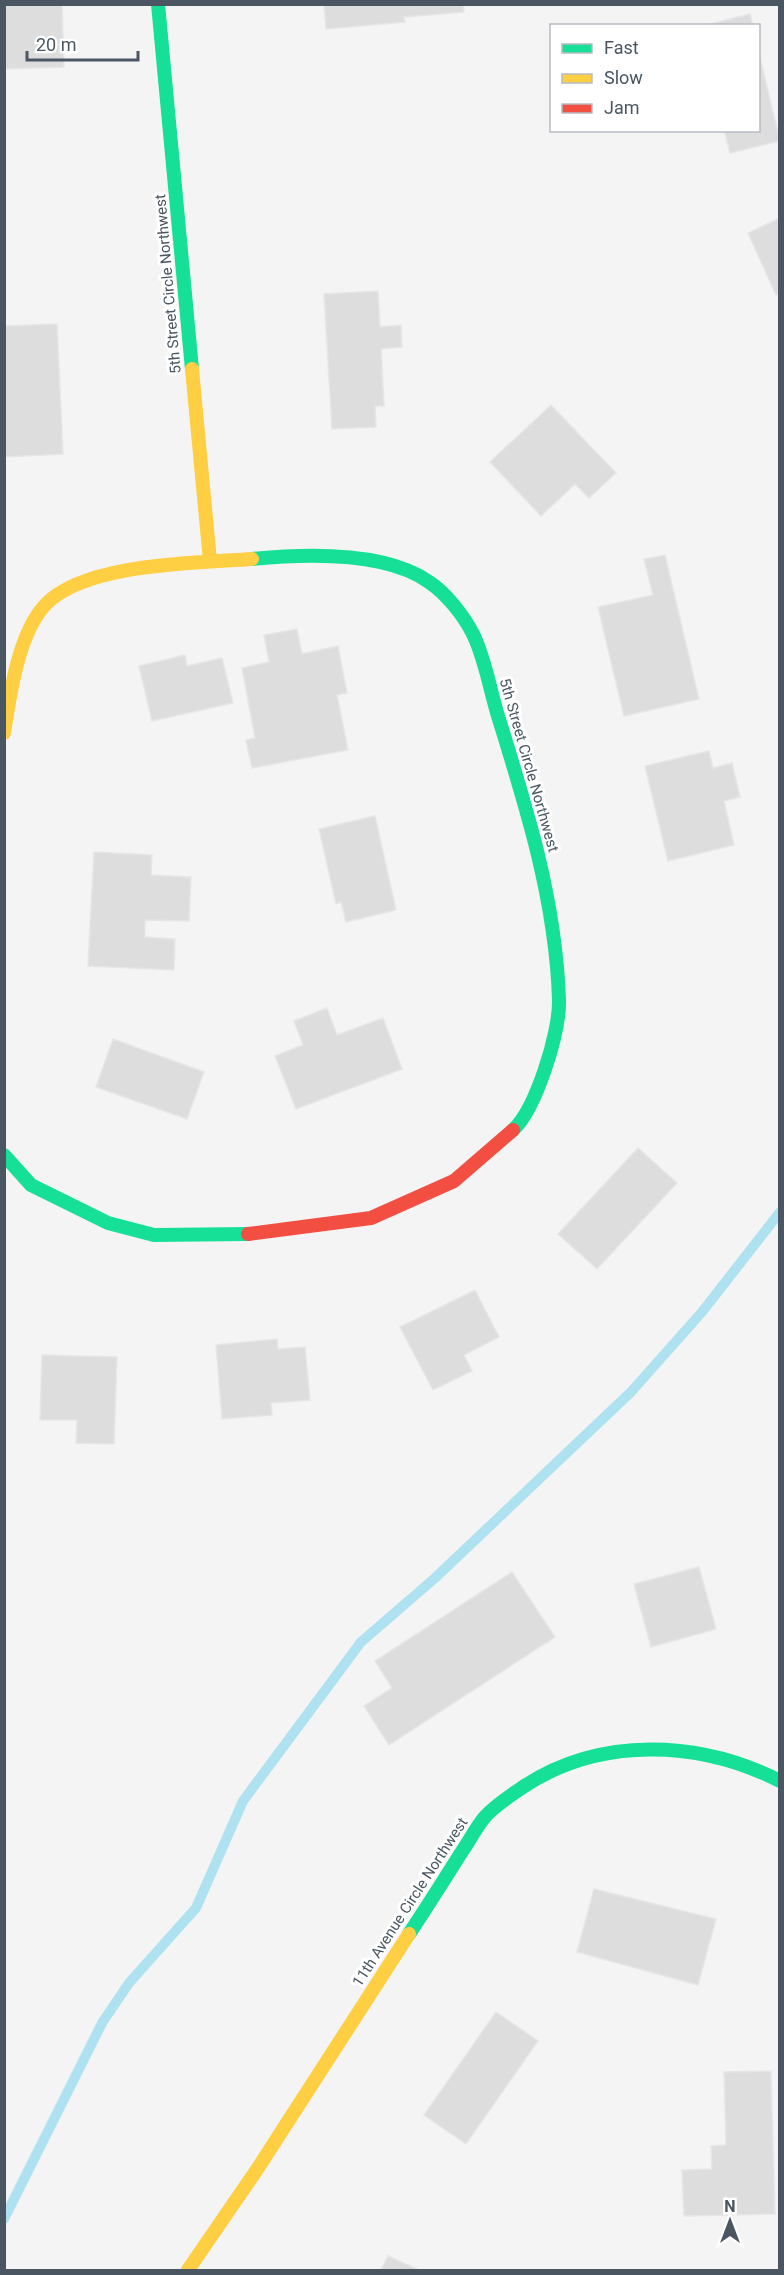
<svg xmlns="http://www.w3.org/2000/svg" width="784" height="2275" viewBox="0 0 784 2275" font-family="Roboto,sans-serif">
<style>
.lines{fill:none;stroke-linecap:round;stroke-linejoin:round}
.stream{stroke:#aee2f0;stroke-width:10}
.building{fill:#ddddde;stroke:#e5e6e7;stroke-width:1.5}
.fast{stroke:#16e098;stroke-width:14}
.slow{stroke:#ffcf43;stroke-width:14}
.jam{stroke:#f24e42;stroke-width:14}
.labels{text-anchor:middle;stroke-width:6;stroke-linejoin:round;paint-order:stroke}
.street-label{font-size:15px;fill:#4a5661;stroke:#fff}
</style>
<rect width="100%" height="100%" fill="#f4f4f4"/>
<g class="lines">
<!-- stream -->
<path class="stream" d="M 4,2219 L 102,2023 L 129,1983 L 196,1908 L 243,1801 L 361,1642 L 435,1578 L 631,1392 L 702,1312 L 780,1212"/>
</g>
<!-- building -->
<path class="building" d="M 4,4 L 62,4 L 64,67 L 4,69 Z
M 324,4 L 463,4 L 464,12 L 404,17 L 405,22 L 326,29 Z
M 750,14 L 753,26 L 702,26 Z
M 758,49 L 780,141 L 730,153 L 724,130 L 758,130 Z
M 780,218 L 780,293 L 776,295 L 748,233 Z
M 378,291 L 380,327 L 401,325 L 402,347 L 381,349 L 384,406 L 375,406 L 376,427 L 332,429 L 324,294 Z
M 57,324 L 63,454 L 4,457 L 4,326 Z
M 551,405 L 616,473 L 589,498 L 575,484 L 541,516 L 490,462 Z
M 665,555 L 699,699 L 624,716 L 598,607 L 653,595 L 644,559 Z
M 297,629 L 302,654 L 338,646 L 347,693 L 337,695 L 348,750 L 252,768 L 246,740 L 255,738 L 242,668 L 269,662 L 264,635 Z
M 185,655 L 187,666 L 222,658 L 233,703 L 152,721 L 139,666 Z
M 709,751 L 713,768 L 732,763 L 740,797 L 724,801 L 734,845 L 668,861 L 645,766 Z
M 375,816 L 396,910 L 346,922 L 341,902 L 336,904 L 319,829 Z
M 94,852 L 152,855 L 151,875 L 191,877 L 189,921 L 145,920 L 145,937 L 175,939 L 174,970 L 88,966 Z
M 327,1008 L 337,1035 L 383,1018 L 402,1069 L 296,1109 L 275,1056 L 303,1045 L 294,1021 Z
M 113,1039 L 204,1072 L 187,1119 L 96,1087 Z
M 638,1148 L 677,1183 L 597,1269 L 558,1234 Z
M 475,1290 L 499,1337 L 464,1355 L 472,1371 L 433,1390 L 400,1327 Z
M 277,1339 L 278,1349 L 305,1347 L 310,1400 L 271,1403 L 272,1415 L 222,1419 L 216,1345 Z
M 42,1355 L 117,1357 L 114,1444 L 76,1443 L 77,1420 L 40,1420 Z
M 699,1567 L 716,1629 L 651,1647 L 634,1584 Z
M 512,1572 L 555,1637 L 389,1745 L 364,1706 L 392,1688 L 375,1661 Z
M 594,1889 L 716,1919 L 698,1985 L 577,1952 Z
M 496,2012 L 538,2041 L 466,2144 L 424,2115 Z
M 771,2071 L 775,2214 L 684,2216 L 682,2170 L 712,2169 L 711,2146 L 726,2145 L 724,2072 Z
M 388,2256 L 419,2270 L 381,2270 Z"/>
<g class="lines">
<!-- fast -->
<path class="fast" d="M 158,4 L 192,369
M 252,559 C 304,554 385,551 429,582 C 446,593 464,616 473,634 C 485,658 490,690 498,716 C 527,809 556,902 559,1000 C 560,1032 536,1109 513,1130
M 4,1155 L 31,1185 L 108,1223 L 154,1235 L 248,1234
M 409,1934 C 427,1907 444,1880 461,1853 C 469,1842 475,1829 484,1818 C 494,1806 510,1796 523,1787 C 600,1736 699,1740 780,1781"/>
<!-- slow -->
<path class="slow" d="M 192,369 L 210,561
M 4,733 C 10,695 18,633 46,604 C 86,563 197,563 252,559
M 188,2270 L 258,2168 L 409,1934"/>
<!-- jam -->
<path class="jam" d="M 248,1234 L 371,1218 L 454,1181 L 513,1130"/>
</g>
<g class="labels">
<!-- street labels -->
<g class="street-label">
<text transform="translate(168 284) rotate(-95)" y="5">5th Street Circle Northwest</text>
<text transform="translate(529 765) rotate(74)" y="5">5th Street Circle Northwest</text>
<text transform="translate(410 1902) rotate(-57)" y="5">11th Avenue Circle Northwest</text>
</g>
</g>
<!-- border -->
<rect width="784" height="2275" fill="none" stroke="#4a5661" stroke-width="12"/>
<!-- legend -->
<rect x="550" y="24" width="210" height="108" fill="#ffffff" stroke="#b7bbc0" stroke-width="1.5"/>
<rect x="562" y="44" width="30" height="9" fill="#16e098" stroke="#b7bbc0" stroke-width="1.5"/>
<text x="604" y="54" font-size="18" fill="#4a5661">Fast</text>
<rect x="562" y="74" width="30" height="9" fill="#ffcf43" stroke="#b7bbc0" stroke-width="1.5"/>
<text x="604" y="84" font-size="18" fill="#4a5661">Slow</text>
<rect x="562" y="104" width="30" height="9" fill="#f24e42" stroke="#b7bbc0" stroke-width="1.5"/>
<text x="604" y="114" font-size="18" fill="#4a5661">Jam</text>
<!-- north arrow -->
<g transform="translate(730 2221)" stroke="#ffffff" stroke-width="4.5" paint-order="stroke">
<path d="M0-4.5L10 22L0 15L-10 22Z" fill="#4a5661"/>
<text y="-9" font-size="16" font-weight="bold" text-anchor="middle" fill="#4a5661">N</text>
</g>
<!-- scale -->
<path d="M27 51v9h111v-9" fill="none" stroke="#4a5661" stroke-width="3"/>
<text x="36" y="51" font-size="18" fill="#4a5661" stroke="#ffffff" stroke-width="4.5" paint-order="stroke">20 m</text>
</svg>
